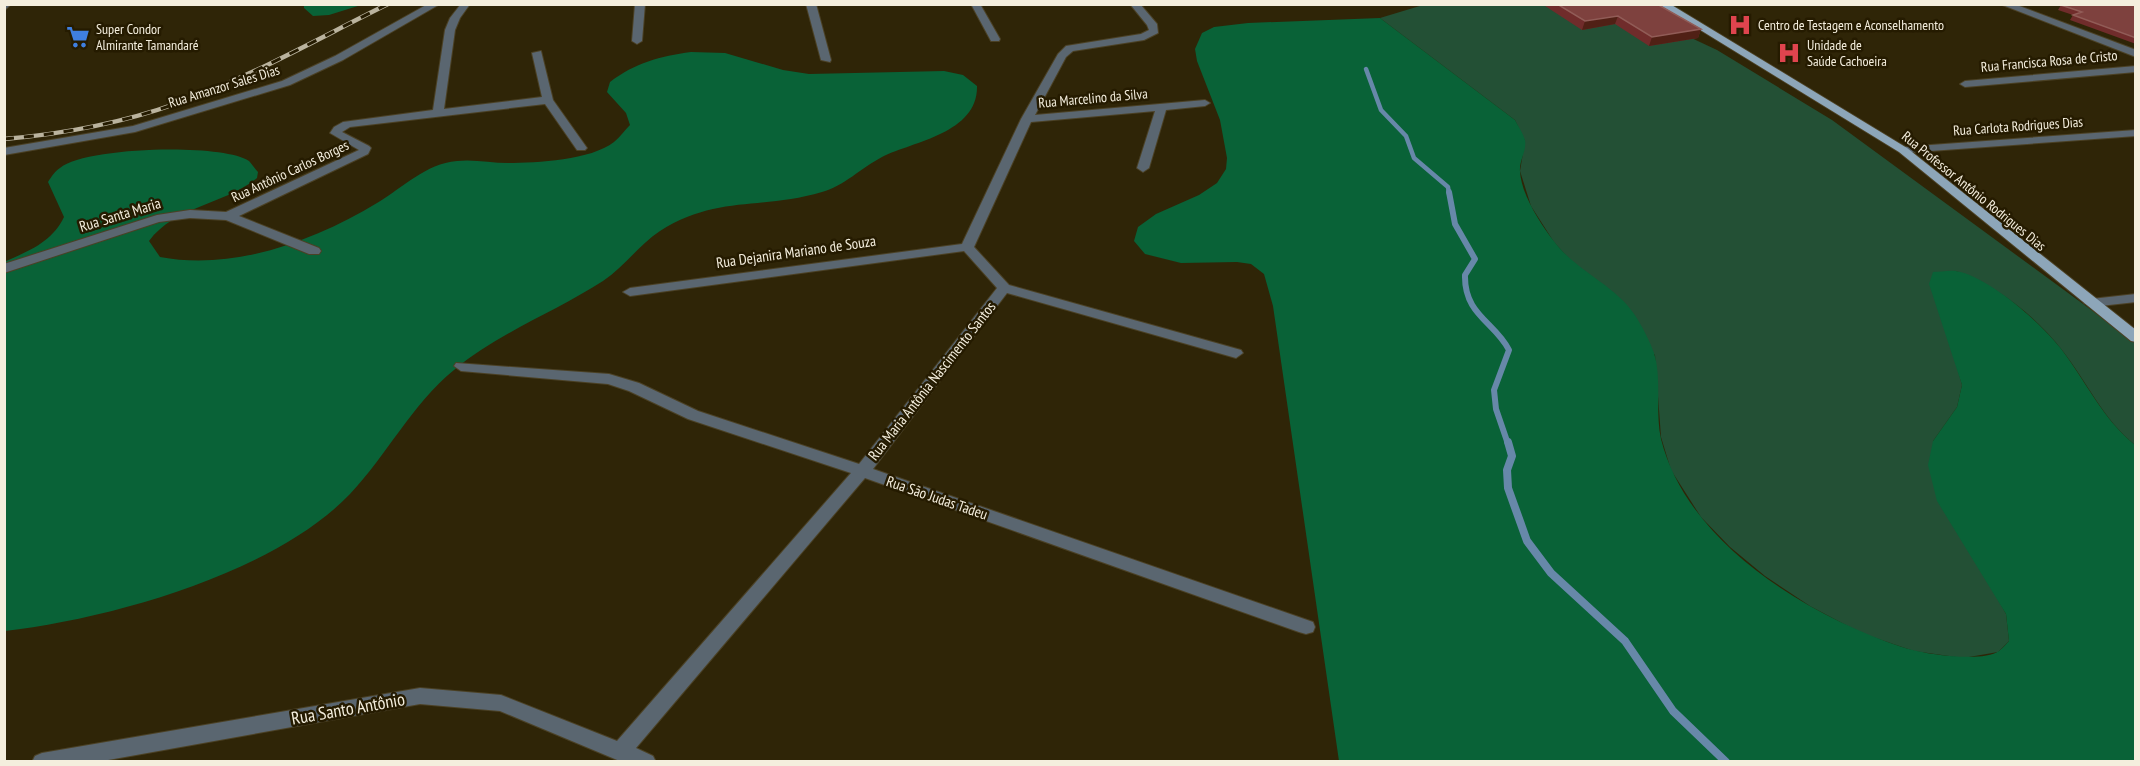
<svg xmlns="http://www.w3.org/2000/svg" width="2140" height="766" viewBox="0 0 2140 766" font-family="'PT Sans Narrow',sans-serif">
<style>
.green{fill:#235035}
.forest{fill:#096237}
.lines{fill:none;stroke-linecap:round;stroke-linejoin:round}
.stream-far2{stroke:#6788a9;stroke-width:4.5}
.stream-far1{stroke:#6788a9;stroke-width:6}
.stream{stroke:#6788a9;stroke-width:8}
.minor-casing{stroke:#4b4125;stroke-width:2}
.major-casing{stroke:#4b4125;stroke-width:2}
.minor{fill:#5a6670;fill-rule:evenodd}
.major{fill:#8da6b9;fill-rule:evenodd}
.rail-casing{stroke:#bab39e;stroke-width:4.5}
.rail{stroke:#251b00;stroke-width:3;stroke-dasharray:10;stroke-linecap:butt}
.wall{fill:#702c2b}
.shaded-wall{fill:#502015}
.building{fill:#7e413e;stroke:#915c57;stroke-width:1.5}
.labels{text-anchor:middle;stroke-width:5;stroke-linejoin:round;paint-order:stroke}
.far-poi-label{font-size:14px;fill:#f4eedd;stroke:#251b00;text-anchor:start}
.far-street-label{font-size:14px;fill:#f4eedd;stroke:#251b00}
.street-label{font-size:15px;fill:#f4eedd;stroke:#251b00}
.near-street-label{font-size:18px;fill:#f4eedd;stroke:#251b00}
</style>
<rect width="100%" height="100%" fill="#2f2507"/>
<!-- green -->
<path class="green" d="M 1423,5 L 1552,5 L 1685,35 L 1717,50 L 1832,120 L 2135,342 L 2135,445 C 2102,418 2088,383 2062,350 C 2035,315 1997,286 1956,271 L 1952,349 L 1962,385 L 1957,407 L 1933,441 L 1986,578 L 2006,614 L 2009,641 L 1998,652 L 1963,658 L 1914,651 L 1861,633 L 1810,606 L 1765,576 L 1730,547 L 1701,517 L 1671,470 L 1661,437 L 1655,355 L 1554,242 L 1531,206 L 1520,171 L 1525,141 L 1515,120 L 1380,18 Z"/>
<!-- forest -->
<path class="forest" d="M 304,5 L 304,4 L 361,5 L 329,15 L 313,16 L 304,8 Z
M 1380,18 L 1515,120 C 1518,126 1523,133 1525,140 C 1527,150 1519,161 1520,171 C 1521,194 1540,223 1553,240 C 1576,272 1619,286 1638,320 C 1644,330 1650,342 1654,353 C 1662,378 1655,412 1661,439 C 1687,543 1807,615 1902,647 C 1922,654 1982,663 1999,651 C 2003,648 2006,644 2009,641 L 2006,614 L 1937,501 L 1928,465 L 1933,441 L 1957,407 L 1962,385 L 1929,284 L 1933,272 C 1940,272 1949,270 1956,271 C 1990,277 2042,324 2062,350 C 2087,383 2102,418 2135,445 L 2135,761 L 1339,761 L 1273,306 L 1264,274 L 1251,264 L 1237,262 L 1181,263 L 1145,254 L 1134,241 L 1138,227 L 1156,214 L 1199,195 L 1217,183 L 1226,169 L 1227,158 L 1220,120 L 1197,61 L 1195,49 L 1202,33 L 1214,27 L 1248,23 Z
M 691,52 L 725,53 L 783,70 L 809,74 L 944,71 L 963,75 L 977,86 C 978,133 915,141 882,157 C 861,168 844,186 822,192 C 762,210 717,195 660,231 C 639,245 624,267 603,281 C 555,312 498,333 454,370 C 412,404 387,455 350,494 C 275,573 110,619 5,631 L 4,262 C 29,251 52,242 64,217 L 48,182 C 51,177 55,171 60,168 C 85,147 222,143 249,161 C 252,164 255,169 258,172 L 257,178 C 224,205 175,206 149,241 L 160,257 C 234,271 314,241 377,203 C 404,187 425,164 457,161 C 474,159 491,163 508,163 C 537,163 591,160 614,142 C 620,137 625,130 630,125 L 626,113 L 607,92 L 610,82 C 635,63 660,56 691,52 Z"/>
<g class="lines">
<!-- stream-far2 -->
<path class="stream-far2" d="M 1366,69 L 1381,110 L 1406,136 L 1414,158 L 1448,187 L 1449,194"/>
<!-- stream-far1 -->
<path class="stream-far1" d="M 1449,192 L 1455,224 L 1475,259 L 1465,275 C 1464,315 1495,322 1509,350 L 1494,390 L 1496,409 L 1508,444"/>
<!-- stream -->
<path class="stream" d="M 1508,442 L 1512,456 L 1507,470 L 1508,488 L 1527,541 L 1551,573 L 1625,641 L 1673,711 L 1726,762"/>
<!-- minor casing -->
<g class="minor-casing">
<path id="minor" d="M 4,4 L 11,4 L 4,11 Z
M 428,4 L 440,4 L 343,60 L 290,85 L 135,132 L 4,155 L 4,148 L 133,126 L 282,81 L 335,56 Z
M 461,4 L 470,4 L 460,18 L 455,30 L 444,109 L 542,97 L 532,53 L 541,51 L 553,100 L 587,148 L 585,150 L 577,150 L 545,104 L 350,127 L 342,132 L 369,146 L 371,148 L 368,154 L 239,216 L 319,248 L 321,251 L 319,254 L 309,254 L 226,220 L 190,218 L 159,222 L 4,273 L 4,264 L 157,215 L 190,210 L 226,212 L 359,150 L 330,133 L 334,127 L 343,122 L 433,110 L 445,30 L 450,18 Z
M 635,4 L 645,4 L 642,41 L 637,44 L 632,41 Z
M 806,4 L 816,4 L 831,60 L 830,62 L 821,60 Z
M 971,4 L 980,4 L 1000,39 L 999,41 L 991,41 Z
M 1130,4 L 1140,4 L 1157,24 L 1158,33 L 1144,40 L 1073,51 L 1066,57 L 1035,115 L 1205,100 L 1210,103 L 1205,106 L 1166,110 L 1149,168 L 1143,172 L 1137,168 L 1155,111 L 1031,122 L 974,247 L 1009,285 L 1241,350 L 1243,353 L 1236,358 L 1007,293 L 873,469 L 1313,622 L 1315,627 L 1313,632 L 1306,634 L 1299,632 L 865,478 L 636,748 L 653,756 L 656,762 L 622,762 L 500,711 L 420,704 L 97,762 L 32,762 L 35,756 L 42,753 L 420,688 L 501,695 L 617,741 L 851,473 L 688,419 L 629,391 L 608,384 L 461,371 L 454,366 L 456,363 L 609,374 L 639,383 L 698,411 L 859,464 L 997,288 L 964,251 L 630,296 L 623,292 L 630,288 L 962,244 L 1021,119 L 1058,54 L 1066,46 L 1141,34 L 1149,30 L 1147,25 Z
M 2000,4 L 2014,4 L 2136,50 L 2136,57 Z
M 2136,66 L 2136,72 L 1965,87 L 1960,84 L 1965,81 Z
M 2136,130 L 2136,136 L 1903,153 L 1897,150 L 1903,147 Z
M 2136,294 L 2136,302 L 2091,307 L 2084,303 L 2091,299 Z"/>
</g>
<!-- major casing -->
<g class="major-casing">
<path id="major" d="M 1658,4 L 1670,4 L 1907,148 L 2136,330 L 2136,342 L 2131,341 L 1899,152 Z"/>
</g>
<!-- minor -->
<use href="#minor" class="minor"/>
<!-- major -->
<use href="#major" class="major"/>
<!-- rail casing -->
<g class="rail-casing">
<path id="rail" d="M 4,139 C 63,134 122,123 178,103 C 251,77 319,38 388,4"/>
</g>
<!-- rail -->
<use href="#rail" class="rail"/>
</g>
<!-- wall -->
<path class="wall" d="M 1542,4 L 1657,4 L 1701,29 L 1698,38 L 1649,46 L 1615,24 L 1582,30 Z
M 2061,5 L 2136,6 L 2136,44 L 2070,20 L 2073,15 L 2058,10 Z"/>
<!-- shaded-wall -->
<path class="shaded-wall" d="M 1618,16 L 1615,24 L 1582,30 L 1585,21 Z
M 1701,29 L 1698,38 L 1649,46 L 1652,37 Z"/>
<!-- building -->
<path class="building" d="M 1557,4 L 1657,4 L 1701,29 L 1652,37 L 1618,16 L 1585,21 Z
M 2063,4 L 2132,4 L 2136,6 L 2136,38 L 2073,15 L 2082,12 L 2061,5 Z"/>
<!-- icons -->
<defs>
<g id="hospital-bare" transform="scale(1.8)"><path d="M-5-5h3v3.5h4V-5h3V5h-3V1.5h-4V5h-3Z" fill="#e0444e" stroke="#251b00" stroke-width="2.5" paint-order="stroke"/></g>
<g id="supermarket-bare" transform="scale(1.8)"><path d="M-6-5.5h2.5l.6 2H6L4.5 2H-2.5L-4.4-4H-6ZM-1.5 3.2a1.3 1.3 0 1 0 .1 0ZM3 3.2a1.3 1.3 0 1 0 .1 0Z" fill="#3f7fe0" stroke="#251b00" stroke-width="2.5" paint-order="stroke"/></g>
</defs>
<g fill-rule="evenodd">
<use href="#hospital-bare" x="1740" y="25"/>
<use href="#supermarket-bare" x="78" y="37"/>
<use href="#hospital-bare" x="1789" y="53"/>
</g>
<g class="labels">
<!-- far-poi labels -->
<g class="far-poi-label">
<text x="1758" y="30">Centro de Testagem e Aconselhamento</text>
<text x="96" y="34">Super Condor<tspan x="96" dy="16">Almirante Tamandaré</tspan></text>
<text x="1807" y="50">Unidade de<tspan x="1807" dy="16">Saúde Cachoeira</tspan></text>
</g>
<!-- far-street labels -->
<g class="far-street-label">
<text transform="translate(2049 61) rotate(-5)" y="5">Rua Francisca Rosa de Cristo</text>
<text transform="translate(224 86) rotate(-17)" y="5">Rua Amanzor Sales Dias</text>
<text transform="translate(1093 98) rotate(-5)" y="5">Rua Marcelino da Silva</text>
<text transform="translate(2018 126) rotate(-4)" y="5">Rua Carlota Rodrigues Dias</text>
<text transform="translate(290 171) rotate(-25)" y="5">Rua Antônio Carlos Borges</text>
<text transform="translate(1974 191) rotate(39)" y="5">Rua Professor Antônio Rodrigues Dias</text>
</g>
<!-- street labels -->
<g class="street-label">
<text transform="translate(120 215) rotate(-17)" y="5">Rua Santa Maria</text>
<text transform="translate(796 252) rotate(-8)" y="5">Rua Dejanira Mariano de Souza</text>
<text transform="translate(932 381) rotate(-52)" y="5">Rua Maria Antônia Nascimento Santos</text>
<text transform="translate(937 498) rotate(19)" y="5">Rua São Judas Tadeu</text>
</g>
<!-- near-street labels -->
<g class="near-street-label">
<text transform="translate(348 709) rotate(-10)" y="6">Rua Santo Antônio</text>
</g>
</g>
<!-- border -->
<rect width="2140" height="766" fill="none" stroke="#f4eedd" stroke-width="12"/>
</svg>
